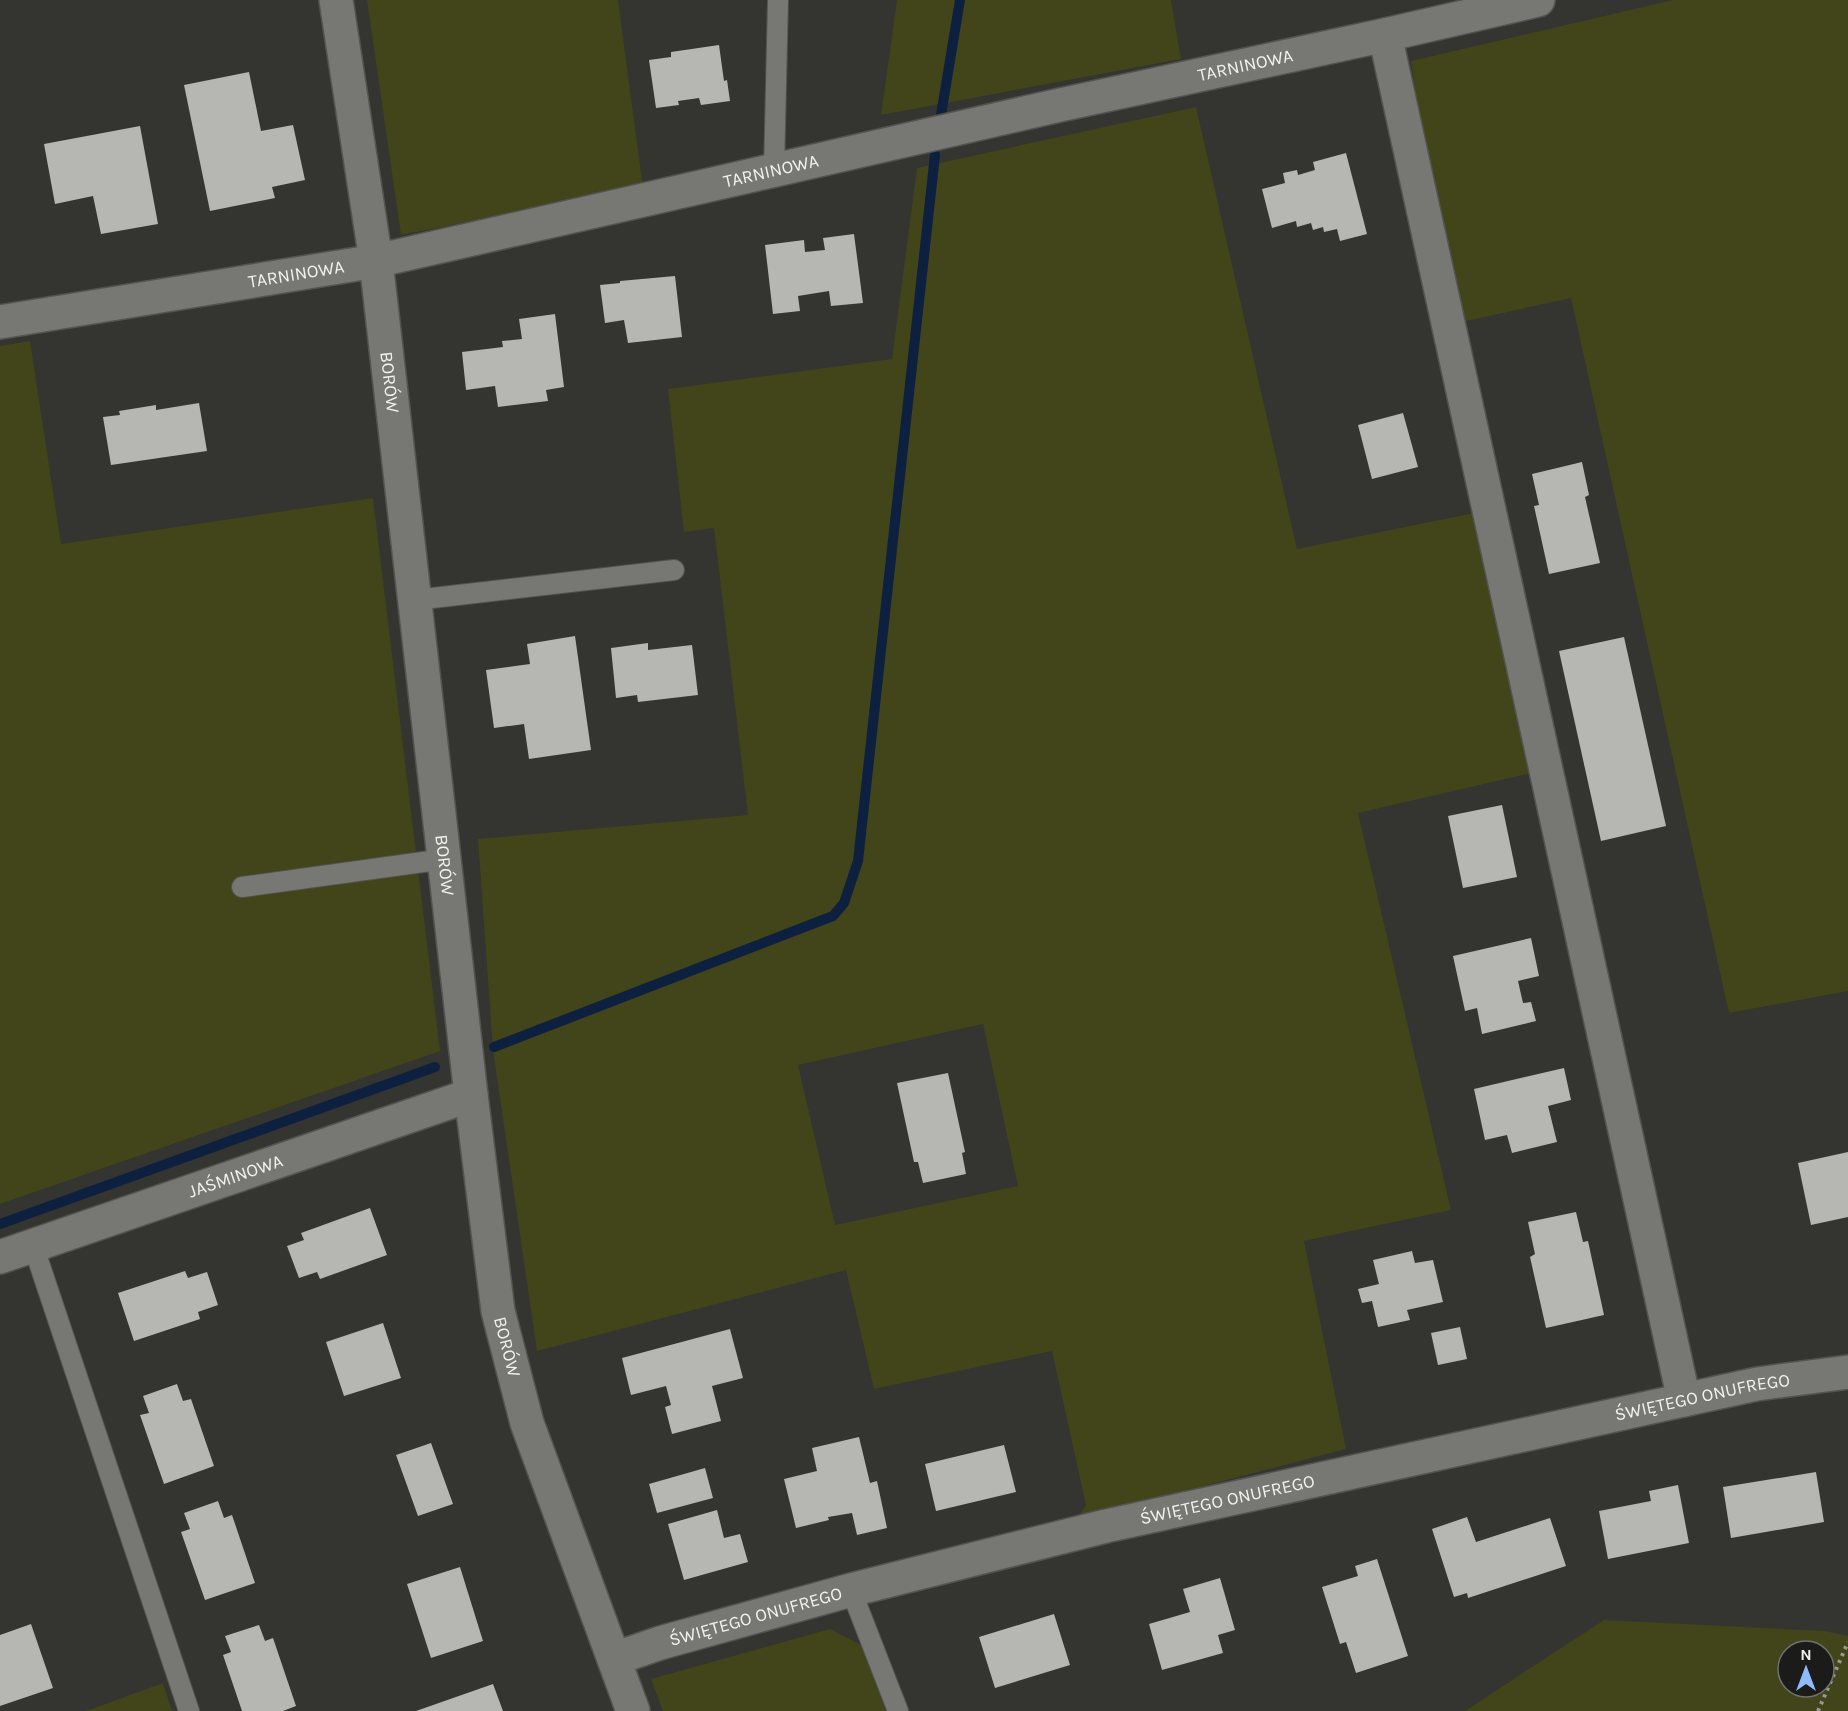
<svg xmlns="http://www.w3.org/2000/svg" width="1848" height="1711" viewBox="0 0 1848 1711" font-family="Karla,sans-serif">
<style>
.green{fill:#42441a;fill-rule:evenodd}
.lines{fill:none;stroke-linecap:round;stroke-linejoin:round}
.stream{stroke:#0e203f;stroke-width:10}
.building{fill:#b6b7b2}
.service-casing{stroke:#535350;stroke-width:22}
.minor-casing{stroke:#535350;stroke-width:36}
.path{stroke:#989895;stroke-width:4;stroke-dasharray:3 4.5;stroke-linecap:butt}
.service{stroke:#777773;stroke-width:20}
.minor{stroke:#777773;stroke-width:33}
.labels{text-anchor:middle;stroke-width:6;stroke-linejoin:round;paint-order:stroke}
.street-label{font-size:18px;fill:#f1f1ee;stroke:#1b1c1a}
</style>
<rect width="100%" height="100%" fill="#343430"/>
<!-- green -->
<path class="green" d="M 367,0 L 618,0 L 643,188 L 401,235 Z
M 897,0 L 1171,0 L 1181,59 L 881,115 Z
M 1673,0 L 1848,0 L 1848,991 L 1729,1013 L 1571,298 L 1462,322 L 1562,766 L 1358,813 L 1451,1210 L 1304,1241 L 1346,1449 L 1077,1519 L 1086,1505 L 1052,1351 L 874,1389 L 846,1270 L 537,1351 L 493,1050 L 478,839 L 748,815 L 714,528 L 684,532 L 668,389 L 892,359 L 917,168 L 1196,107 L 1297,549 L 1474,513 L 1411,61 ZM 983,1024 L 1018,1186 L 835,1225 L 798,1065 Z
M 30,341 L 61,544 L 373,498 L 440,1051 L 0,1204 L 0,346 Z
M 1604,1620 L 1825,1631 L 1848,1636 L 1848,1711 L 1465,1711 ZM 1788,1651 L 1824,1651 L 1824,1687 L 1788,1687 Z
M 830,1629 L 861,1645 L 886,1711 L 663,1711 L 651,1679 Z
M 163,1683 L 172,1711 L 86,1711 Z"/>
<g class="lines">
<!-- stream -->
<path class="stream" d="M 941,115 L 960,0
M 494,1047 L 833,916 L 844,903 L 858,861 L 935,155
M 0,1224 L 435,1067"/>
</g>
<!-- building -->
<path class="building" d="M 719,45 L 724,81 L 727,80 L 730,101 L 701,105 L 699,98 L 678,101 L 679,105 L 656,108 L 649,60 L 671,57 L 671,52 Z
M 249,72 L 261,131 L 293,125 L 305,180 L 272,187 L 275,198 L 210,211 L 184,85 Z
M 140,126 L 158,224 L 101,234 L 93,196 L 55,204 L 44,144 Z
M 1346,153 L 1367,234 L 1340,241 L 1337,229 L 1324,232 L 1323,227 L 1313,230 L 1311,223 L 1297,227 L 1296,221 L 1272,228 L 1262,189 L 1285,183 L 1283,173 L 1297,170 L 1298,175 L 1315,170 L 1313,162 Z
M 854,234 L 863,303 L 831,306 L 829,291 L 798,296 L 800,311 L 773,314 L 765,245 L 804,240 L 805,252 L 825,250 L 823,238 Z
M 675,276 L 682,337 L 628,343 L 624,320 L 605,323 L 600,285 L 620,283 L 620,281 Z
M 555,314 L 564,387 L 546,390 L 548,401 L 498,407 L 495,386 L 466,390 L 462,352 L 503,347 L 502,341 L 522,339 L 519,319 Z
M 199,403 L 207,451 L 111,465 L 103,417 L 120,415 L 119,411 L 156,405 L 156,410 Z
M 1403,413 L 1418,467 L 1372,479 L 1358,425 Z
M 1582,462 L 1589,495 L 1585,497 L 1600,563 L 1549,574 L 1534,506 L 1539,505 L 1532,474 Z
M 575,636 L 591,750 L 529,759 L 524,724 L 494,728 L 486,670 L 530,664 L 527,644 Z
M 1624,637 L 1666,826 L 1601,841 L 1559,651 Z
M 648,643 L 648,650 L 692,645 L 698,695 L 638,702 L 637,695 L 616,698 L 611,648 Z
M 1502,805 L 1517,877 L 1463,888 L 1448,816 Z
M 1531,938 L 1539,976 L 1518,981 L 1523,1003 L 1531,1002 L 1536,1021 L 1482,1034 L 1477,1008 L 1465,1011 L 1453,956 Z
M 1564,1068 L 1571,1100 L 1548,1106 L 1557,1142 L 1512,1153 L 1507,1135 L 1485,1140 L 1474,1089 Z
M 948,1073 L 965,1152 L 962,1153 L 966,1174 L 923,1183 L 918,1162 L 914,1162 L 897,1083 Z
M 1848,1152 L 1848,1217 L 1811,1225 L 1798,1163 Z
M 370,1208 L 387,1255 L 320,1279 L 317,1272 L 299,1278 L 287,1246 L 304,1240 L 301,1233 Z
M 1576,1212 L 1583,1242 L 1588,1241 L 1604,1315 L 1546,1328 L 1530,1257 L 1535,1254 L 1528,1222 Z
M 1412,1251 L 1415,1263 L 1433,1260 L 1443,1302 L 1407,1310 L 1410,1320 L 1378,1327 L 1372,1301 L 1362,1303 L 1358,1289 L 1379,1284 L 1373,1260 Z
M 185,1271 L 188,1278 L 207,1272 L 218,1305 L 198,1312 L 200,1319 L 134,1341 L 118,1293 Z
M 383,1323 L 401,1378 L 344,1396 L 326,1342 Z
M 1460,1327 L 1467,1359 L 1438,1365 L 1431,1333 Z
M 730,1329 L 743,1378 L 712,1386 L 721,1421 L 672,1434 L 665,1407 L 671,1405 L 666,1386 L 631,1395 L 622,1358 Z
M 177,1384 L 183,1401 L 191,1399 L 214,1466 L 164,1484 L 140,1415 L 149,1413 L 143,1396 Z
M 859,1437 L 870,1483 L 877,1481 L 887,1528 L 857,1535 L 852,1513 L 828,1517 L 829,1520 L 796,1528 L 784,1479 L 817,1471 L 812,1448 Z
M 431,1443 L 453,1504 L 418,1516 L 396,1455 Z
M 1004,1445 L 1016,1492 L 936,1511 L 925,1464 Z
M 705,1468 L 713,1498 L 657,1513 L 649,1484 Z
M 1816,1472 L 1824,1522 L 1731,1538 L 1723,1487 Z
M 1678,1485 L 1689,1543 L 1608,1559 L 1599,1511 L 1651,1501 L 1649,1491 Z
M 218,1501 L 224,1518 L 232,1515 L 255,1583 L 205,1600 L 181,1532 L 190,1529 L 184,1513 Z
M 717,1510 L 724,1538 L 740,1534 L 748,1562 L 684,1580 L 668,1524 Z
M 1467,1517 L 1476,1542 L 1550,1518 L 1566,1566 L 1468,1598 L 1467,1593 L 1454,1597 L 1432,1529 Z
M 1377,1559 L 1408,1656 L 1356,1673 L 1346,1642 L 1340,1644 L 1322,1587 L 1358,1576 L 1355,1566 Z
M 460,1567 L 483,1641 L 431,1658 L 407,1584 Z
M 1220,1578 L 1235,1630 L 1218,1635 L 1223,1653 L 1162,1670 L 1149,1624 L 1190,1612 L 1183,1589 Z
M 1054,1614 L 1070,1665 L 995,1688 L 979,1637 Z
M 31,1624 L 53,1688 L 0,1706 L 0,1635 Z
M 259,1625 L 265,1641 L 273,1638 L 296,1706 L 283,1711 L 242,1711 L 223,1655 L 231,1652 L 225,1636 Z
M 493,1684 L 503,1711 L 416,1711 Z"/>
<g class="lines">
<!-- service casing -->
<g class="service-casing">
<path id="service" d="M 774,170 L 778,0
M 415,600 L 674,570
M 242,887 L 445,859
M 33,1245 L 189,1711
M 851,1590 L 898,1711"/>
</g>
<!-- minor casing -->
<g class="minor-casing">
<g id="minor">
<path id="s1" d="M 336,0 L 376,261 L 471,1095 L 498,1311 L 527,1423 L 633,1711"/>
<path d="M 1385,35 L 1684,1400"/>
<path id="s2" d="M 0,322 L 376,261 L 1060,105 L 1385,35 L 1538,0"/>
<path id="s3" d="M 0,1257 L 471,1095"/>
<path id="s4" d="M 614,1659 L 660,1643 L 851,1590 L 1106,1526 L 1757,1384 L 1848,1372"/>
</g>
</g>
<!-- path -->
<path class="path" d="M 1818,1711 L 1848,1642"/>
<!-- service -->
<use href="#service" class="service"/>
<!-- minor -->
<use href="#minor" class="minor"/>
</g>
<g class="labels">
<!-- street labels -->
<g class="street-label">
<text dy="6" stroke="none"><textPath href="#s2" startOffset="1272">TARNINOWA</textPath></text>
<text dy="6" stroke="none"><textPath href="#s2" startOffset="786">TARNINOWA</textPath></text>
<text dy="6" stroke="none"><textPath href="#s2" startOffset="300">TARNINOWA</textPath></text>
<text dy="6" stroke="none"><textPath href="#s1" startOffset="386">BORÓW</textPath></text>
<text dy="6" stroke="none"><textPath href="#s1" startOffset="872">BORÓW</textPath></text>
<text dy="6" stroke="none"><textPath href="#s3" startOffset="249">JAŚMINOWA</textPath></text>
<text dy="6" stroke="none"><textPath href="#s1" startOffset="1358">BORÓW</textPath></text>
<text dy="6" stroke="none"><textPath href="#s4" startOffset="1120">ŚWIĘTEGO ONUFREGO</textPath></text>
<text dy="6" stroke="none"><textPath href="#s4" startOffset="634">ŚWIĘTEGO ONUFREGO</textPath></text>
<text dy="6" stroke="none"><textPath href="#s4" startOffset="148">ŚWIĘTEGO ONUFREGO</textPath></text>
</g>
</g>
<!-- north arrow -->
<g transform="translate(1806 1669)"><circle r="28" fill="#1b1c1a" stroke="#71716f" stroke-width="1.5"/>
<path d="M0-4.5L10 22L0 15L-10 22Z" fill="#8fb8fd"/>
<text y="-9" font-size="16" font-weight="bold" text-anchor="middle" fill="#f1f1ee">N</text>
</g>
</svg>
